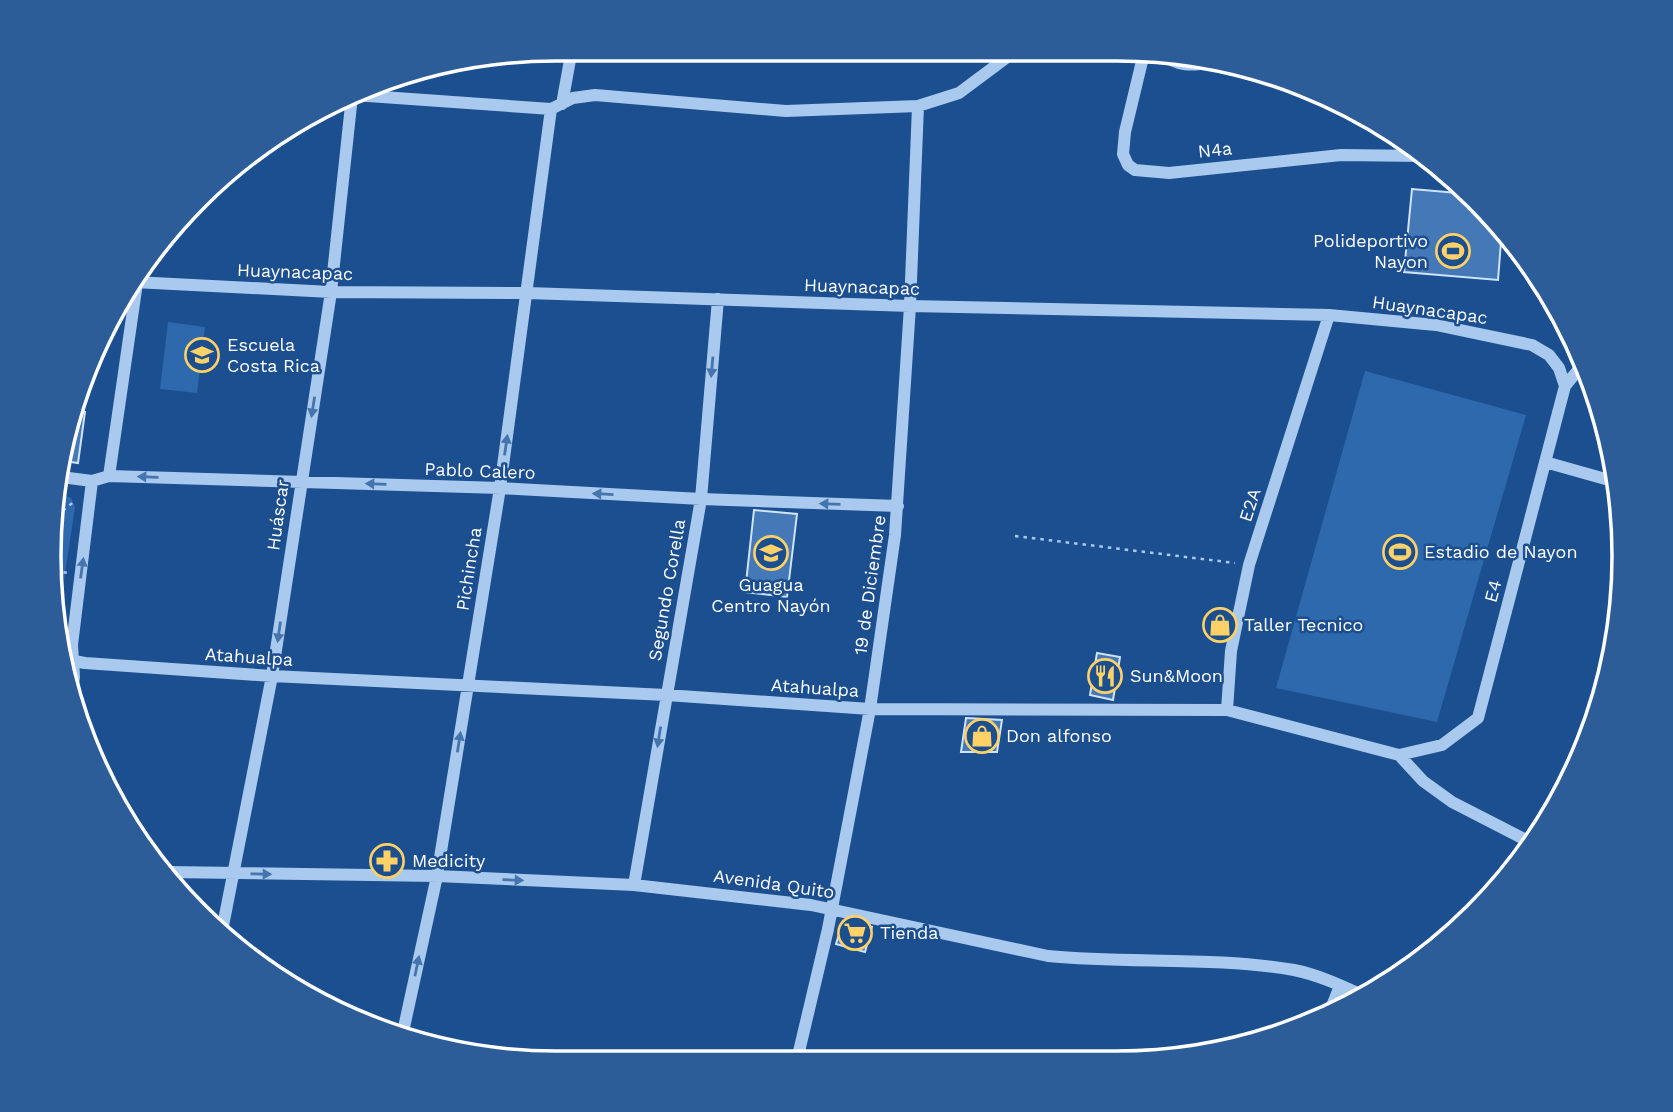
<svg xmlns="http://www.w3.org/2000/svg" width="1673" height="1112" viewBox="0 0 1673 1112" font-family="'Work Sans',sans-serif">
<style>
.green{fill:#2e69ad}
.building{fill:#4478b7;stroke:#cfe3fa;stroke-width:2}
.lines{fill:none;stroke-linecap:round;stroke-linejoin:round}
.path{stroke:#a9c9ee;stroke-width:2.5;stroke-dasharray:3.5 5;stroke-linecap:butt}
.minor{stroke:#a9c9ee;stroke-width:12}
.oneway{fill:#4674ac}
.labels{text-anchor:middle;stroke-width:5;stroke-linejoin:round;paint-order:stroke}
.street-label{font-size:18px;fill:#fff;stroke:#1b4f8f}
.poi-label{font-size:18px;fill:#fff;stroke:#1b4f8f;text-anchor:start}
.rim{fill:none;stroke:#fff;stroke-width:3.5}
</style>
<rect width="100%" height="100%" fill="#1b4f8f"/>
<!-- green -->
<path class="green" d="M 168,322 L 205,327 L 197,393 L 160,389 Z
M 1365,371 L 1526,415 L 1437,722 L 1276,688 Z
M 57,494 L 71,498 L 75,507 L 59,614 L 50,522 Z"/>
<!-- building -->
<path class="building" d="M 1412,189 L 1469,194 L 1502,229 L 1498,280 L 1404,272 Z
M 76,410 L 85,412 L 78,463 L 64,461 Z
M 754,510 L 797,514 L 787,597 L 745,592 Z
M 1097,653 L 1120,657 L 1113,700 L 1090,695 Z
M 966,718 L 1002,720 L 997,752 L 961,752 Z
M 843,921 L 872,927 L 865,952 L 836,944 Z"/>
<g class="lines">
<!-- path -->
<path class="path" d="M 1015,536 L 1235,563
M 54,563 L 56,540 L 50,521 L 76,500
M 55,571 L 69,573"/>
<!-- minor -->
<path class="minor" d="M 1144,53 L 1125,132 L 1123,154 L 1128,165 L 1135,170 L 1169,173 L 1341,155 L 1423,156
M 1161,53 C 1178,67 1192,66 1212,62
M 354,95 L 551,109 L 573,98 L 595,95 L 786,111 L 918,106 L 959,93 L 1014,52
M 562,104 L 572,49
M 134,282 L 331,292 L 528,293 L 910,306 L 1329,315 L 1436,325 L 1532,345 L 1549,355 L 1559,368 L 1565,386
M 1545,462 L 1616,482
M 109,476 L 138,276
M 61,477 L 92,481 L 109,476 L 500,488 L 701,499 L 898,506
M 63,659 L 85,663 L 272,676 L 666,695 L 870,709 L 1227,710 L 1399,755 L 1423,781 L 1452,802 L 1532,843
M 71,699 L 74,677 L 72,645 L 92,481
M 1227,710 L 1231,651 L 1249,565 L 1329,315
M 1399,755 L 1442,745 L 1478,718 L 1565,386 L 1584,363
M 168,872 L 437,876 L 634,885 L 811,905 L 1048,956 C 1129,964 1212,956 1294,970 C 1319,975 1342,986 1364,996
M 634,885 L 701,499 L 718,299
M 221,936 L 272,676 L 331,292 L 352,96
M 1328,1016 L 1340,986
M 403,1032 L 437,876 L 500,488 L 551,109
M 797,1060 L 828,929 L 870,709 L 895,535 L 910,306 L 918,106"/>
</g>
<!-- one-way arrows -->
<defs><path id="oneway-solid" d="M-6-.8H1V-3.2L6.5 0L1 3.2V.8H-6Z" transform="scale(1.75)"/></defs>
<g class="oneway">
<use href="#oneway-solid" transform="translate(712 367) rotate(95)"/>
<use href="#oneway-solid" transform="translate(313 407) rotate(99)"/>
<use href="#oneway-solid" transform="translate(506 445) rotate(-82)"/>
<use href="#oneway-solid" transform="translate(148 477) rotate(-178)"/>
<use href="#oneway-solid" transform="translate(376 484) rotate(-178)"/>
<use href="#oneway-solid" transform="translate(603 494) rotate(-177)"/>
<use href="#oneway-solid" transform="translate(830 504) rotate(-178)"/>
<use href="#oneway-solid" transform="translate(82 568) rotate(-82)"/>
<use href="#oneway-solid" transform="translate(279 632) rotate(98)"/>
<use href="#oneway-solid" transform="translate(659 737) rotate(99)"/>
<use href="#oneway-solid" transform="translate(459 742) rotate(-81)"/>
<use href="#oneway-solid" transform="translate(261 874) rotate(1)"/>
<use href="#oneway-solid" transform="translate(513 880) rotate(2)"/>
<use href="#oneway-solid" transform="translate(417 966) rotate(-78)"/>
</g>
<!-- icons -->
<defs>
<g id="stadium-ring" transform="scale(1.75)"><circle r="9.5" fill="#1b4f8f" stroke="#ffd166" stroke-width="1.5"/><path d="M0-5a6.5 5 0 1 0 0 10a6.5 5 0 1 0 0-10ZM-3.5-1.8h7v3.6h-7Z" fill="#ffd166"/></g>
<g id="school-ring" transform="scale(1.75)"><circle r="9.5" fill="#1b4f8f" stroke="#ffd166" stroke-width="1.5"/><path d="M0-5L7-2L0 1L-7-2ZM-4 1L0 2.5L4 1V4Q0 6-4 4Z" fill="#ffd166"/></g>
<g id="shop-ring" transform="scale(1.75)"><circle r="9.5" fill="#1b4f8f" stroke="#ffd166" stroke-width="1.5"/><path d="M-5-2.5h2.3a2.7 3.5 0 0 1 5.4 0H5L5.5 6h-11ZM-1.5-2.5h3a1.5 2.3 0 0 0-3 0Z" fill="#ffd166"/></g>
<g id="restaurant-ring" transform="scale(1.75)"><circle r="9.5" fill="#1b4f8f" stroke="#ffd166" stroke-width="1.5"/><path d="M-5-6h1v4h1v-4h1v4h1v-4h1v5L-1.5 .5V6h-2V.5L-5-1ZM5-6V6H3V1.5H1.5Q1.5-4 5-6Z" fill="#ffd166"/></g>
<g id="pharmacy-ring" transform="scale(1.75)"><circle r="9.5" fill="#1b4f8f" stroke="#ffd166" stroke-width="1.5"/><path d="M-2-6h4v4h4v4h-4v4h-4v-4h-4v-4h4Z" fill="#ffd166"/></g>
<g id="supermarket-ring" transform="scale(1.75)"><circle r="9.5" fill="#1b4f8f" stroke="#ffd166" stroke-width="1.5"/><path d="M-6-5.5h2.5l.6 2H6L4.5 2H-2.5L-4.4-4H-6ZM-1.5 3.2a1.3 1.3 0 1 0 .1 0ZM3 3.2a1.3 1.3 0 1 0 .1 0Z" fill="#ffd166"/></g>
</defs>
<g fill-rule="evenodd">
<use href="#stadium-ring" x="1453" y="251"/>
<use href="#school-ring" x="202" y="355"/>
<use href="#stadium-ring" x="1400" y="552"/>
<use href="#school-ring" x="771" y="553"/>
<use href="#shop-ring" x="1220" y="625"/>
<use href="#restaurant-ring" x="1105" y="676"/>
<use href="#shop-ring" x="982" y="736"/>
<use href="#pharmacy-ring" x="387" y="861"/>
<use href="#supermarket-ring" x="855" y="933"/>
</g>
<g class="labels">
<!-- street labels -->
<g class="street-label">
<text transform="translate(1215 150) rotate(-6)" y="6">N4a</text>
<text transform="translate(295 272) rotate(2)" y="6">Huaynacapac</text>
<text transform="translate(862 287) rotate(2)" y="6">Huaynacapac</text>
<text transform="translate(1430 310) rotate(8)" y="6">Huaynacapac</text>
<text transform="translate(480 471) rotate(2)" y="6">Pablo Calero</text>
<text transform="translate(1250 505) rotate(-72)" y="6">E2A</text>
<text transform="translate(278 515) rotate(-82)" y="6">Huáscar</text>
<text transform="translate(469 569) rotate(-81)" y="6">Pichincha</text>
<text transform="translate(870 585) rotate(-82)" y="6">19 de Diciembre</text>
<text transform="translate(667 590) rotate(-80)" y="6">Segundo Corella</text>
<text transform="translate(1493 591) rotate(-75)" y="6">E4</text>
<text transform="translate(249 657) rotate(4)" y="6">Atahualpa</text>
<text transform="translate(815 688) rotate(4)" y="6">Atahualpa</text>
<text transform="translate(774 884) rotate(8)" y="6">Avenida Quito</text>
</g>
<!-- poi labels -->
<g class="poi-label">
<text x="1428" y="247" text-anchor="end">Polideportivo<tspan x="1428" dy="21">Nayon</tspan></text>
<text x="227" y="351">Escuela<tspan x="227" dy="21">Costa Rica</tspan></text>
<text x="1424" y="558">Estadio de Nayon</text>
<text x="771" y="591" text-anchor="middle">Guagua<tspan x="771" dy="21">Centro Nayón</tspan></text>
<text x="1244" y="631">Taller Tecnico</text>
<text x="1130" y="682">Sun&amp;Moon</text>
<text x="1006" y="742">Don alfonso</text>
<text x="412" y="867">Medicity</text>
<text x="880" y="939">Tienda</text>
</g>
</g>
<!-- crop -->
<path d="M0 0H1673V1112H0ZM556 61H1117A495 495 0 0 1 1612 556V556A495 495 0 0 1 1117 1051H556A495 495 0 0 1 61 556V556A495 495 0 0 1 556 61Z" fill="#2d5d98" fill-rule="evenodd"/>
<path class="rim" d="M556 61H1117A495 495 0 0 1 1612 556V556A495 495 0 0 1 1117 1051H556A495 495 0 0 1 61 556V556A495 495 0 0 1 556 61Z"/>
</svg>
